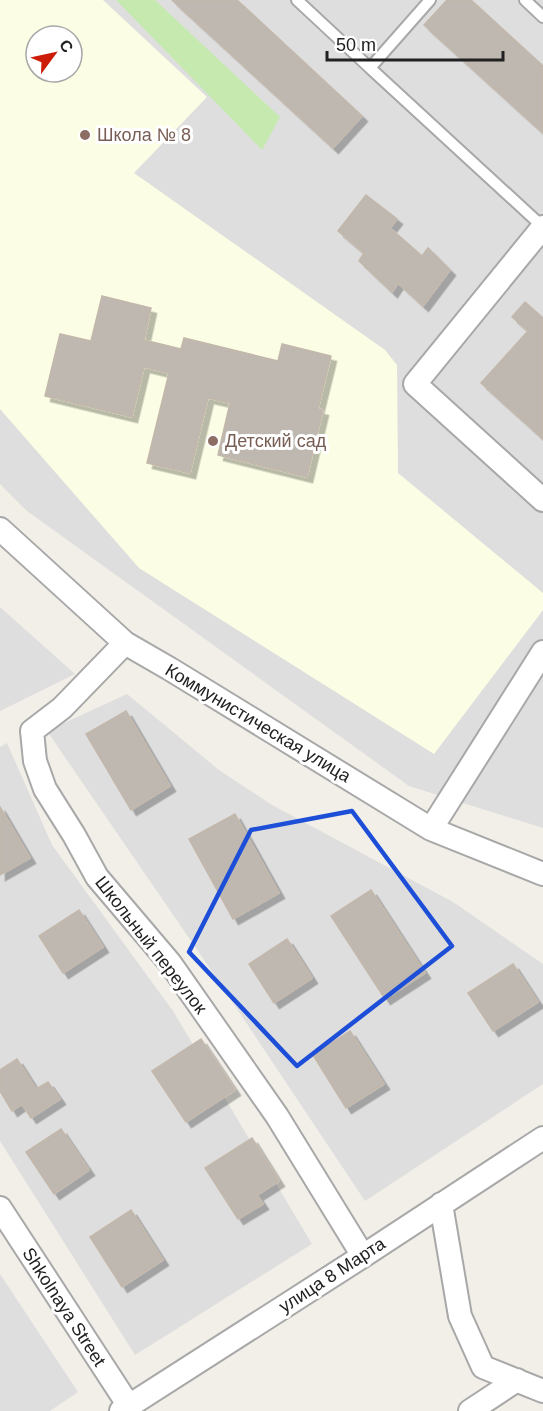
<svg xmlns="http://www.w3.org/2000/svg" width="543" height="1411" viewBox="0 0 543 1411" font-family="Arial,sans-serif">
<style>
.residential{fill:#dfdede;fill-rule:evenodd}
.education{fill:#fbfee4;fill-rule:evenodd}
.grass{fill:#c6e9b0}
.building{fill:#beb8b1;stroke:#c3b8ab;stroke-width:1.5;filter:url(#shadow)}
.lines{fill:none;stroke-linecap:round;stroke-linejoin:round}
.service-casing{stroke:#a8a8a8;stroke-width:14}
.minor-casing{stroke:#a8a8a8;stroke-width:26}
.service{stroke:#fff;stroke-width:10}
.minor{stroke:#fff;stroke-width:22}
.marked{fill:none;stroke:#1d4ed8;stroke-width:4.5;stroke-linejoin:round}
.education-dot{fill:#8d6e63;stroke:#fff;stroke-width:2}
.labels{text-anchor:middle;stroke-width:6;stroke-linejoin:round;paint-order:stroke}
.education-label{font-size:18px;fill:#785e54;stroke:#fff;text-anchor:start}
.street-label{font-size:18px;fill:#212121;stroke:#fff}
</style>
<defs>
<filter id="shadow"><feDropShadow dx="5.5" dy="5.5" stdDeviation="0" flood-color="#0004"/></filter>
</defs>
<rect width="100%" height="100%" fill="#f1efe8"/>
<!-- residential -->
<path class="residential" d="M 0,0 L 543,0 L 543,828 L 409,786 L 27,511 L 0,484 ZM 36,36 L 72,36 L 72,72 L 36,72 Z
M 0,607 L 75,674 L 0,711 Z
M 127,694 L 219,770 L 272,805 L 453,902 L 543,964 L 543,1084 L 365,1201 L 213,973 L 47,731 Z
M 7,743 L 52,845 L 173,1011 L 312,1244 L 135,1355 L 0,1141 L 0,747 Z
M 0,1274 L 78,1392 L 50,1411 L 0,1411 Z"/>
<!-- education -->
<path class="education" d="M 0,0 L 103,0 L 207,97 L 134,173 L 385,350 L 397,365 L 398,473 L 543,593 L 543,610 L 434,754 L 139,568 L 0,409 ZM 36,36 L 72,36 L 72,72 L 36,72 Z"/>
<!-- grass -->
<path class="grass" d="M 116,0 L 155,0 L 280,117 L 262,150 Z"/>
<!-- building -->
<path class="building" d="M 172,0 L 237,0 L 362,116 L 333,148 Z
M 447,0 L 471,0 L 543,66 L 543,133 L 424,25 Z
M 366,195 L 397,219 L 390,228 L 422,256 L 428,248 L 450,270 L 423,306 L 398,283 L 392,292 L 359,261 L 364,253 L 338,231 Z
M 102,296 L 151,308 L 144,340 L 181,349 L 184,338 L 278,361 L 282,344 L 331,356 L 318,409 L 323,410 L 307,477 L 218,455 L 230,403 L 208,398 L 190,473 L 147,463 L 169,373 L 144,367 L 132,417 L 45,396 L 60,334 L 91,341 Z
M 525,302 L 543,318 L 543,439 L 481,383 L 528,331 L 512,317 Z
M 126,711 L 170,786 L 131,810 L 86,734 Z
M 0,807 L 30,858 L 0,875 Z
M 235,814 L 279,893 L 233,919 L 189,839 Z
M 371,890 L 425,973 L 385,999 L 331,916 Z
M 79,910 L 103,947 L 63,973 L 39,936 Z
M 287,939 L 312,978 L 274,1003 L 249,964 Z
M 513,964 L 538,1002 L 493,1031 L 468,993 Z
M 350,1031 L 384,1084 L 346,1108 L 313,1055 Z
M 201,1039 L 235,1090 L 186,1122 L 152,1071 Z
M 17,1059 L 36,1089 L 48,1082 L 60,1099 L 31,1118 L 22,1104 L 12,1111 L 0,1091 L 0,1070 Z
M 61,1129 L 89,1170 L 54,1194 L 26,1152 Z
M 252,1138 L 279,1181 L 257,1195 L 263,1204 L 238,1219 L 205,1168 Z
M 131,1210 L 163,1260 L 122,1287 L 90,1237 Z"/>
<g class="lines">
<!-- service casing -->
<g class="service-casing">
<path id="service" d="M 297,0 L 370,68
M 430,0 L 370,68 L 543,227
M 525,0 L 543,17"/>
</g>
<!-- minor casing -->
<g class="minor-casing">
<path id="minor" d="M 543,227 L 415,384 L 543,500
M 0,529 L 125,643 L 170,669 L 431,829 L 543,874
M 125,643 L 62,708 L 32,731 L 35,761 L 45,789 L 74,835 L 97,877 L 170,963 L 277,1116 L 363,1256
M 431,829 L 543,652
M 441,1204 L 460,1316 L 483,1367 L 543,1391
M 0,1208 L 129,1406
M 121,1411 L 363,1256 L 543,1138
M 470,1411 L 517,1380"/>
</g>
<!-- service -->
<use href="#service" class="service"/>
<!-- minor -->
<use href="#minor" class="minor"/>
</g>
<!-- marked area -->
<path class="marked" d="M 352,811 L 452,946 L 297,1066 L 189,952 L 251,830 Z"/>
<!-- markers -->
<g class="education-dot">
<circle cx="85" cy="135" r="6"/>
<circle cx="213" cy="441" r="6"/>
</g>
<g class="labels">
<!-- education labels -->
<g class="education-label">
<text x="97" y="141">Школа № 8</text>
<text x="225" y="447">Детский сад</text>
</g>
<!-- street labels -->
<g class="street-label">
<text transform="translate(258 723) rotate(31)" y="6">Коммунистическая улица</text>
<text transform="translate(151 945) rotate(52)" y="6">Школьный переулок</text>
<text transform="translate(332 1275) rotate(-33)" y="6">улица 8 Марта</text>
<text transform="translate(64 1307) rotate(57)" y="6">Shkolnaya Street</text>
</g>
</g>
<!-- north arrow -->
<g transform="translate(54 54) rotate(57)"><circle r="28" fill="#ffffff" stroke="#a6a6a6" stroke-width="1.5"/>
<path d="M0-4.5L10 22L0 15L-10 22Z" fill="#cc1b06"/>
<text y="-9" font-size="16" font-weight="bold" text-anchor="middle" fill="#212121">С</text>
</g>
<!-- scale -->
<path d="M327 51v9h176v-9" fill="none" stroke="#212121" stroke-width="3"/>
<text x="336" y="51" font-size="18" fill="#212121" stroke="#ffffff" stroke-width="4.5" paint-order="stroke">50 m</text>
</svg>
